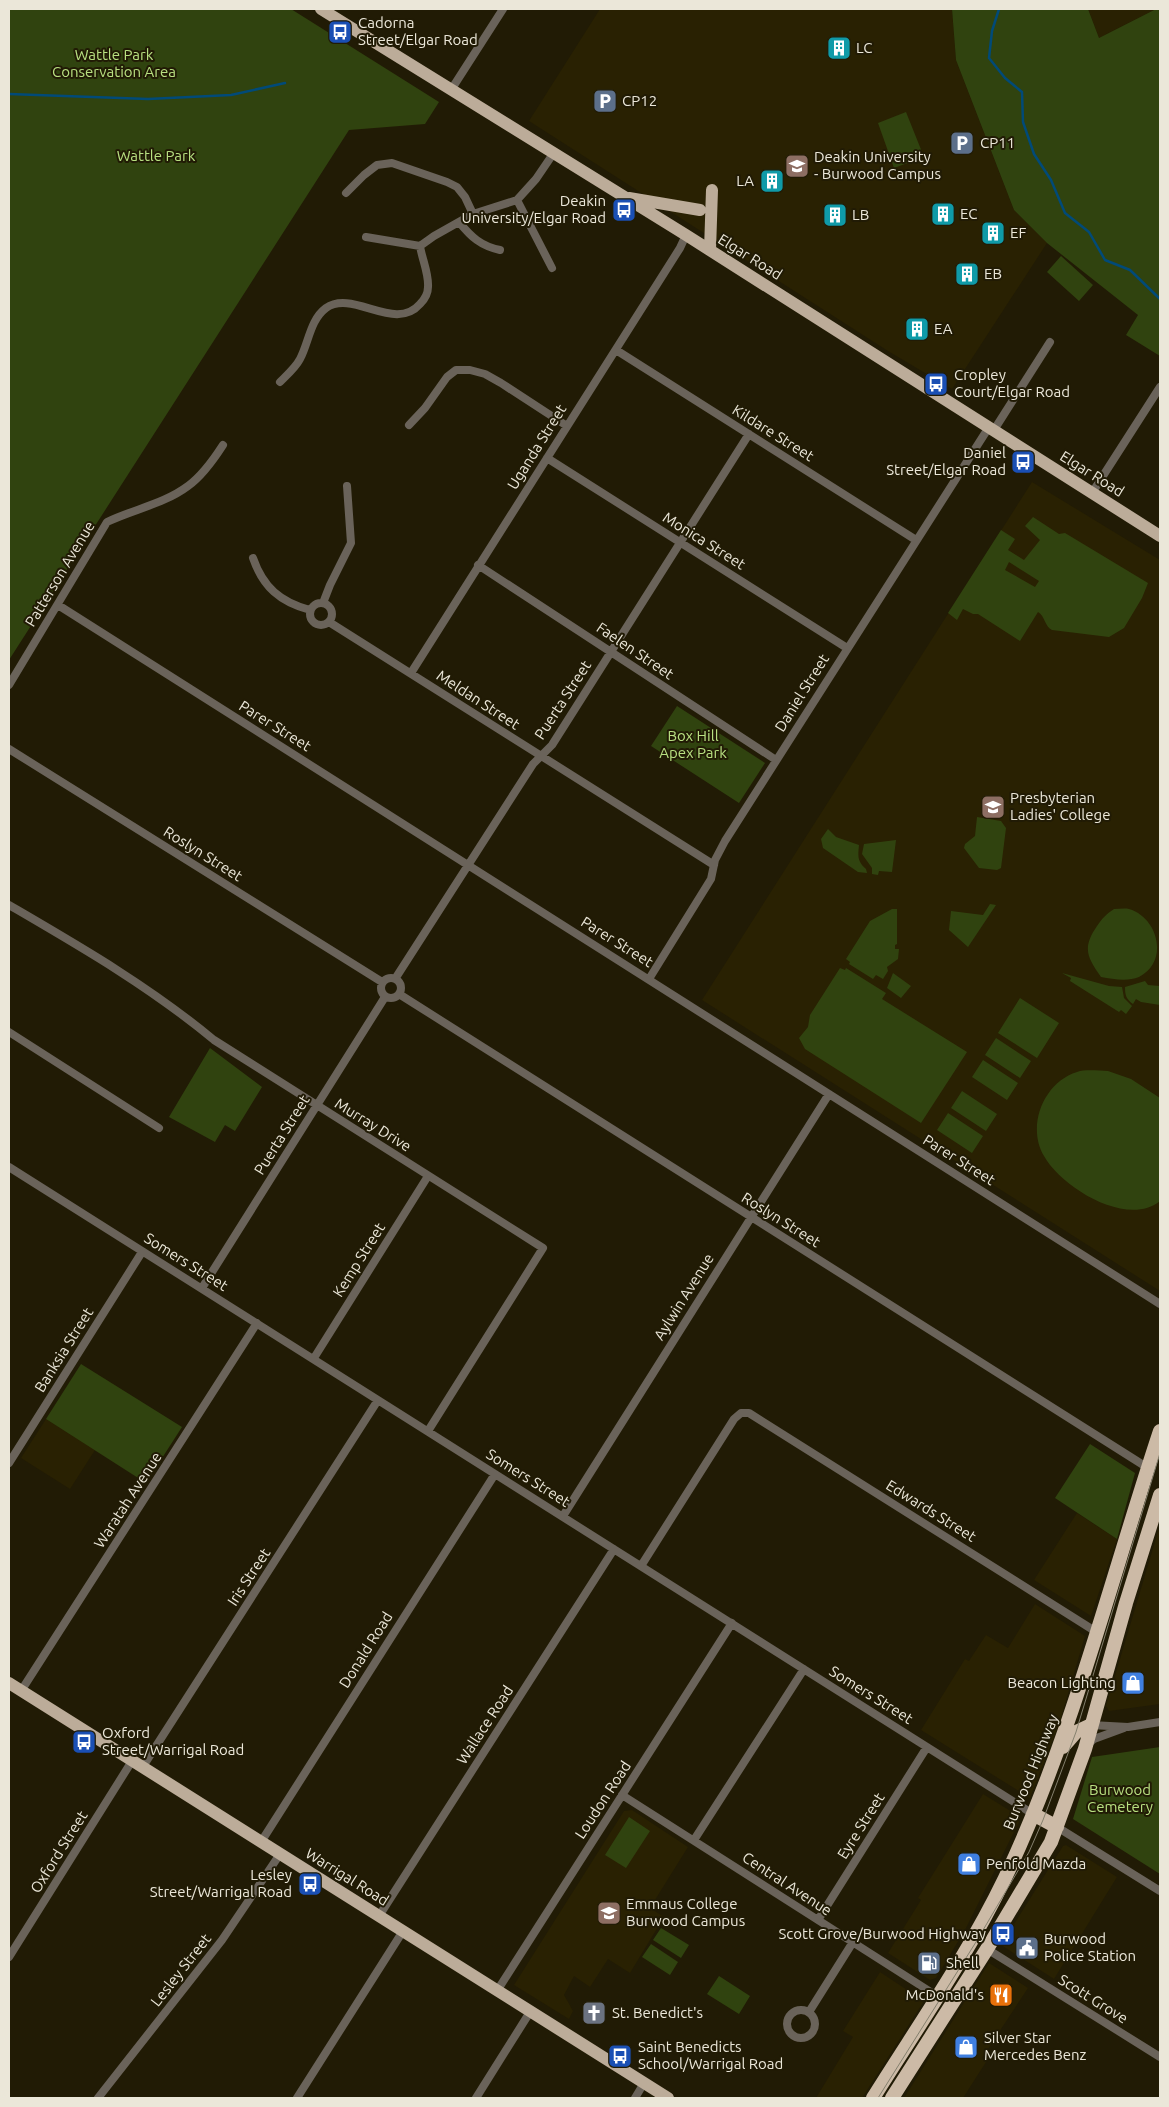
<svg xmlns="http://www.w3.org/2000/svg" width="1169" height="2107" viewBox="0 0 1169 2107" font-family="Ubuntu,sans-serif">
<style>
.built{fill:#292102}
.green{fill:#30430f;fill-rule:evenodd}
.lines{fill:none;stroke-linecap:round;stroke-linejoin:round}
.stream{stroke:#014a78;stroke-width:2.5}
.minor{stroke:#6a635a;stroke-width:8}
.primary{stroke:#bcac99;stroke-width:12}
.trunk{stroke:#ccbaa6;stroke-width:14}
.tram{stroke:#85806e;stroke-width:1}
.labels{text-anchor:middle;stroke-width:4;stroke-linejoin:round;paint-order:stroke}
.poi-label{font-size:15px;fill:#ebe7d9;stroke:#211b05;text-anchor:start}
.park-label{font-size:15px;fill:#b8e081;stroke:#211b05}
.street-label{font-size:15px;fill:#ebe7d9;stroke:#211b05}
</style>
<rect width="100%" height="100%" fill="#211b05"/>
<!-- built -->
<path class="built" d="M 600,9 L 952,9 L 956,60 L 1014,210 L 1047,243 L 952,389 L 888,351 L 529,121 Z
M 1088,9 L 1156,9 L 1099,38 Z
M 1032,482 L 1160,560 L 1160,1291 L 702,1000 Z
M 46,1419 L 95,1450 L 70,1489 L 21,1458 Z
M 1077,1513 L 1117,1539 L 1091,1616 L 1034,1580 Z
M 1160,1525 L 1160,1704 L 1109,1711 L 1106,1706 Z
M 1035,1604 L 1085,1636 L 1060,1721 L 1030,1798 L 921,1730 L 965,1659 L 969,1661 L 986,1635 L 1008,1648 Z
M 983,1794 L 1017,1815 L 1019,1822 L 965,1930 L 936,1978 L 930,1980 L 888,1953 L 921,1900 L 918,1898 Z
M 632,1810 L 688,1847 L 650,1908 L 664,1917 L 630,1973 L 608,1959 L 590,1987 L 574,1976 L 564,1995 L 573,2011 L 569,2019 L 514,1985 L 624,1811 Z
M 1066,1845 L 1117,1877 L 1054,1979 L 1001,1945 L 1063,1846 Z
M 989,1963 L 1028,1988 L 982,2058 L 986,2062 L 963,2098 L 904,2098 Z
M 880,1972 L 924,2001 L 862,2098 L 816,2098 L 853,2037 L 843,2031 Z"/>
<!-- green -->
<path class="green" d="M 9,9 L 291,9 L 439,102 L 425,124 L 349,130 L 9,660 Z
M 952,9 L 1088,9 L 1099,38 L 1156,9 L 1160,9 L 1160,356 L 1126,335 L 1138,315 L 1047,243 L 1014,210 L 956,60 Z
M 906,112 L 924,157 L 894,168 L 878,123 Z
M 1061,256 L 1093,285 L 1079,301 L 1047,272 Z
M 1033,517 L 1059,534 L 1065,533 L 1148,583 L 1142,598 L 1124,628 L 1109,637 L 1052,630 C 1045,627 1045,616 1038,612 L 1020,641 L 978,614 L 973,614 L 963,609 L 957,620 L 948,613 L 1001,530 L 1015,539 L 1008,550 L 1024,560 L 1040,540 L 1025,526 ZM 1009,562 L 1039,581 L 1035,587 L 1005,570 Z
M 677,706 L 765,763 L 739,803 L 651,746 Z
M 977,817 L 1001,821 L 1006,828 L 1001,868 L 997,870 L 979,868 L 964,848 L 965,844 L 975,836 Z
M 828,829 L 836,837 L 859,845 C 858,856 857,861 866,869 L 867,873 L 858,872 L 823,848 L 821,839 Z
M 896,840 L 892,872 L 879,871 L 878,875 L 872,874 L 872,868 L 862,854 L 864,844 Z
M 990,904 L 996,905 L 968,947 L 949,930 L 951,911 L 983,915 Z
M 892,909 L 897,909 L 897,944 L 895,945 L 895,949 L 899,949 L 898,959 L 887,967 L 888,971 L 883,979 L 876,975 L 873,979 L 849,964 L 850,962 L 846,959 L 870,921 Z
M 1114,909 C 1119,909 1125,908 1129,909 C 1159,918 1169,962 1139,977 C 1127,982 1113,979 1101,977 C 1087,957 1082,948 1097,926 C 1102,919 1106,914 1114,909 Z
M 840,968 L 845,970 L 846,968 L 886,993 L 882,999 L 967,1052 L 921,1123 L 805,1049 L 799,1038 L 808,1027 L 810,1015 Z
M 893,973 L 911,986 L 901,998 L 887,988 Z
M 1062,973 L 1109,986 L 1122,987 L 1124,998 L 1132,1006 L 1126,1014 L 1121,1010 L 1119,1012 L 1070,981 L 1071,978 Z
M 1145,981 L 1148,985 L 1160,986 L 1160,1005 L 1141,1002 L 1136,999 L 1133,1004 C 1126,999 1125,995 1125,987 Z
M 1020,998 L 1059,1023 L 1037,1058 L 998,1033 Z
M 996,1038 L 1031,1061 L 1020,1078 L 985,1055 Z
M 210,1048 L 262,1087 L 235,1131 L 225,1125 L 215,1142 L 169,1117 Z
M 983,1060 L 1018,1083 L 1007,1100 L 972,1077 Z
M 1108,1071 L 1131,1079 L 1160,1098 L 1160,1201 C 1127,1228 1061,1187 1044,1156 C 1026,1126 1044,1082 1077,1072 C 1086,1069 1099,1071 1108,1071 Z
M 962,1091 L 997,1114 L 986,1131 L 951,1108 Z
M 948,1113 L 983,1136 L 972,1153 L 937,1130 Z
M 81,1364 L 182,1427 L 146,1483 L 46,1419 Z
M 1090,1444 L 1135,1473 L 1117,1539 L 1055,1498 Z
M 1160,1747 L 1160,1874 L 1073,1819 L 1092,1757 Z
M 629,1817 L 650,1831 L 626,1868 L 605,1855 Z
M 661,1928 L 689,1945 L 681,1958 L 653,1940 Z
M 651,1944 L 678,1962 L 670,1975 L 642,1957 Z
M 719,1976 L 750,1996 L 739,2014 L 707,1994 Z"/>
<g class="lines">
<!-- stream -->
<path class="stream" d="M 999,9 L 992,31 L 989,58 L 1005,78 L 1022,92 L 1023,122 L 1034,154 L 1051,180 L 1065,213 L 1089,232 L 1105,260 L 1130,270 L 1160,299
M 9,94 L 148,99 L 231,95 L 285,83"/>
<!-- minor -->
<path class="minor" d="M 451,90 L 503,9
M 346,193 L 364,175 L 377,165 L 392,163 L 447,182 L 457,187 L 465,197 L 473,214
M 517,200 L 552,268
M 459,222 C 471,237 481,246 500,250
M 366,237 L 420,246
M 616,350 L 916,540
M 280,382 C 287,375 296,367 300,359 C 309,342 310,320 326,308 C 353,289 395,333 420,304 C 424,300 428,294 428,287 C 429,274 422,259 420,246 L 434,236 L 473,214 L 517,200 L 536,179 L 553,154
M 409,425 L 425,408 L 447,377 L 456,370 L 470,370 L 485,374 L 501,383 L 567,426
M 994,430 L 1050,342
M 547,458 L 847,648
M 1092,493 L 1160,387
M 253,558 C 263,587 280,602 310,610
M 478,565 L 776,760
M310 614a11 11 0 1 1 22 0a11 11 0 1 1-22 0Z
M 323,603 L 330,585 L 351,543 L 347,486
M 58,605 L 1160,1304
M 329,622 L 714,865
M 411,673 L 680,248 L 686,235
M 9,685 L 107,522 C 134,509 164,504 188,486 C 202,476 214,459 223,445
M 9,749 L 382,982
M 9,905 C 81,947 149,986 214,1040 L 543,1248 L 428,1431
M381 988a10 10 0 1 1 20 0a10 10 0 1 1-20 0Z
M 395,979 L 533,764 L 552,745 L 749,434
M 649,979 L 711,879 L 715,860 L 725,841 L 989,427
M 399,994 L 1148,1468
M 9,1032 L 159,1128
M 9,1167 L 1033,1814
M 202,1288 L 385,997
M 314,1358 L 428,1176
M 9,1463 L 142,1252
M 563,1516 L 829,1094
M 641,1566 L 734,1419 L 741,1413 L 749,1413 L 1098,1633
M 21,1691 L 257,1323
M 1091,1725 L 1128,1727 L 1160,1722
M 1087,1745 L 1094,1739 L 1124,1728
M 142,1768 L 378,1400
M 622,1795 L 937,1996
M 1057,1827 L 1160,1891
M 694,1840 L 804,1669
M 261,1842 L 495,1474
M 379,1916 L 614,1549
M 818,1920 L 927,1747
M 987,1949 L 1160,2057
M 9,1957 L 132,1761
M 497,1991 L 732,1623
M787 2024a14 14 0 1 1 28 0a14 14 0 1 1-28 0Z
M 809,2012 L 853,1942
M 98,2098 L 222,1940 L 280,1854
M 297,2098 L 403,1931
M 476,2098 L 530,2012
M 635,2098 L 644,2083"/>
<!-- primary -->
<path class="primary" d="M 321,9 L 686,235 L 1160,536
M 629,198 L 700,210
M 710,250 L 712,190
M 9,1683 L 668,2098"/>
<!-- trunk -->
<path class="trunk" d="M 1063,1747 L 1076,1732 L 1091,1725
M 1033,1814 L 1057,1827
M 873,2098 C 918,2026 968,1955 1005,1878 C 1073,1735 1110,1581 1160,1431
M 892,2098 L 987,1949 L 1051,1842 L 1085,1749 L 1126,1603 L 1160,1495"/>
<!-- tram -->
<path class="tram" d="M 878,2098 L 976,1942 L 1029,1852 L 1043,1820 L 1076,1732 L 1160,1453"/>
</g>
<!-- icons -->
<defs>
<g id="bus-square" transform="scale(1.25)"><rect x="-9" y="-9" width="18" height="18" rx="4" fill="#1a4fb4" stroke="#211b05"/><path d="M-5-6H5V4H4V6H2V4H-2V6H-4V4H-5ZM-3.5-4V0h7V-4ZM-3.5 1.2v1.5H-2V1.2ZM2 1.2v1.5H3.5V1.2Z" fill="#fff"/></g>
<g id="building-square" transform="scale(1.25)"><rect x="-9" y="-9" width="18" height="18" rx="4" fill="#0f9aa8" stroke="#211b05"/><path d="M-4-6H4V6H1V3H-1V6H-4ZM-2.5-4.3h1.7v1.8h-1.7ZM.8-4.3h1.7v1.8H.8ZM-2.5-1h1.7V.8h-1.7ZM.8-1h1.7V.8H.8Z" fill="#fff"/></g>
<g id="parking-square" transform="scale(1.25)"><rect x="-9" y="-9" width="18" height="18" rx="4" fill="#5c6f8a" stroke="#211b05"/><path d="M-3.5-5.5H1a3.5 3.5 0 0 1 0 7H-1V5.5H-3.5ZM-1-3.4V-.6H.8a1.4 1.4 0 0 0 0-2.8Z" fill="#fff"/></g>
<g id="university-square" transform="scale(1.25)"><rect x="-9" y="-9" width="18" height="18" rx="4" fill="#8d6e63" stroke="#211b05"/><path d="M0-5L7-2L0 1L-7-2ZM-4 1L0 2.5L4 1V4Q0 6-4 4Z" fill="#fff"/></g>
<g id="school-square" transform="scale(1.25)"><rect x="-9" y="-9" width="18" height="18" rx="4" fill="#8d6e63" stroke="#211b05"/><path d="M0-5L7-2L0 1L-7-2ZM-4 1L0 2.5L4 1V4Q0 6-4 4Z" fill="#fff"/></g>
<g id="shop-square" transform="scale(1.25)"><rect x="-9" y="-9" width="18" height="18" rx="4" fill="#3f7fe0" stroke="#211b05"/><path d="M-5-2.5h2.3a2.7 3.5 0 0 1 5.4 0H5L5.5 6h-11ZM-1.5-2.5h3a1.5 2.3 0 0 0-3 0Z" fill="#fff"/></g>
<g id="civic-square" transform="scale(1.25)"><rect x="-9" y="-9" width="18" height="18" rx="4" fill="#5c6f8a" stroke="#211b05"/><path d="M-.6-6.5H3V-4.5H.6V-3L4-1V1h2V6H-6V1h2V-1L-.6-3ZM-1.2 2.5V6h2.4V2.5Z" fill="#fff"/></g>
<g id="fuel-square" transform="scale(1.25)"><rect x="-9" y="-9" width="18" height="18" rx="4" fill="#5c6f8a" stroke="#211b05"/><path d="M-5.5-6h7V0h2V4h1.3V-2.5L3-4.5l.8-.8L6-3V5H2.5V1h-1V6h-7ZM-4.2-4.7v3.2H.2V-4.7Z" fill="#fff"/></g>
<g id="restaurant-square" transform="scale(1.25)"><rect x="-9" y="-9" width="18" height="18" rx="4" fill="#e8710a" stroke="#211b05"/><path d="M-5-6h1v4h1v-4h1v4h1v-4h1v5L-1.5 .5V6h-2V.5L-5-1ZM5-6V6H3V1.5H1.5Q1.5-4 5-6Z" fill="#fff"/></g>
<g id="church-square" transform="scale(1.25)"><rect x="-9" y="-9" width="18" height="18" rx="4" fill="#6b7280" stroke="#211b05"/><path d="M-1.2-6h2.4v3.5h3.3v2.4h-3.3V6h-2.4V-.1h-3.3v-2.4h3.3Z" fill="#fff"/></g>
</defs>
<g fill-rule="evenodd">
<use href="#bus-square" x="340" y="32"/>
<use href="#building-square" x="839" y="48"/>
<use href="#parking-square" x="605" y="101"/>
<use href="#parking-square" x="962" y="143"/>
<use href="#university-square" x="797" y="166"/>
<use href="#building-square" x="772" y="181"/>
<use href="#bus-square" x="624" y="210"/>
<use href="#building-square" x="943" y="214"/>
<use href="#building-square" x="835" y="215"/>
<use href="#building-square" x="993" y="233"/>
<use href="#building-square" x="967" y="274"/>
<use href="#building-square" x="917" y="329"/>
<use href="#bus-square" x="936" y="384"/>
<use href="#bus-square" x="1023" y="462"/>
<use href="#school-square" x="993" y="807"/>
<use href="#shop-square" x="1133" y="1683"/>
<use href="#bus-square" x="84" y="1742"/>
<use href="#shop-square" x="969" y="1864"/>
<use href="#bus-square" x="310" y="1884"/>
<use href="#school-square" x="609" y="1913"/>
<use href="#bus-square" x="1003" y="1934"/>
<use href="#civic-square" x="1027" y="1948"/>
<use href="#fuel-square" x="929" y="1963"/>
<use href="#restaurant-square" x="1001" y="1995"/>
<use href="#church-square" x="594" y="2013"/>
<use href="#shop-square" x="966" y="2047"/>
<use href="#bus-square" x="620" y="2056"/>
</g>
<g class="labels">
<!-- poi labels -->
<g class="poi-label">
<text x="358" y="28">Cadorna<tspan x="358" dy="17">Street/Elgar Road</tspan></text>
<text x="856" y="53">LC</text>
<text x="622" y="106">CP12</text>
<text x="980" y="148">CP11</text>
<text x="814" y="162">Deakin University<tspan x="814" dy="17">- Burwood Campus</tspan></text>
<text x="754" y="186" text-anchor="end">LA</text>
<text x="606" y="206" text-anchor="end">Deakin<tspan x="606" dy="17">University/Elgar Road</tspan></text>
<text x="960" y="219">EC</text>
<text x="852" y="220">LB</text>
<text x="1010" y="238">EF</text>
<text x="984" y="279">EB</text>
<text x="934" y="334">EA</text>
<text x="954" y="380">Cropley<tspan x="954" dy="17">Court/Elgar Road</tspan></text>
<text x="1006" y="458" text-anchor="end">Daniel<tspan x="1006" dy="17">Street/Elgar Road</tspan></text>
<text x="1010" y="803">Presbyterian<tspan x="1010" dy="17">Ladies' College</tspan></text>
<text x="1116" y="1688" text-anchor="end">Beacon Lighting</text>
<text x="102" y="1738">Oxford<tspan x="102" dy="17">Street/Warrigal Road</tspan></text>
<text x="986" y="1869">Penfold Mazda</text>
<text x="292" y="1880" text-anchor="end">Lesley<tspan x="292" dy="17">Street/Warrigal Road</tspan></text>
<text x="626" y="1909">Emmaus College<tspan x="626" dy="17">Burwood Campus</tspan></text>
<text x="986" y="1939" text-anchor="end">Scott Grove/Burwood Highway</text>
<text x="1044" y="1944">Burwood<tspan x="1044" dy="17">Police Station</tspan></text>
<text x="946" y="1968">Shell</text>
<text x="984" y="2000" text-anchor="end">McDonald's</text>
<text x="612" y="2018">St. Benedict's</text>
<text x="984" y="2043">Silver Star<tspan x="984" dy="17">Mercedes Benz</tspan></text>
<text x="638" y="2052">Saint Benedicts<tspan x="638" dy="17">School/Warrigal Road</tspan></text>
</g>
<!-- park labels -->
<g class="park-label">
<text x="114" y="60">Wattle Park<tspan x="114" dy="17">Conservation Area</tspan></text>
<text x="156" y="161">Wattle Park</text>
<text x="693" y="741">Box Hill<tspan x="693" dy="17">Apex Park</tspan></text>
<text x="1120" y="1795">Burwood<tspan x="1120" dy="17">Cemetery</tspan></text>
</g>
<!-- street labels -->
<g class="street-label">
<text transform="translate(750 257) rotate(32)" y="5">Elgar Road</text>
<text transform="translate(773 433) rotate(32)" y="5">Kildare Street</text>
<text transform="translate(537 447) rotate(-58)" y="5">Uganda Street</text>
<text transform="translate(1092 474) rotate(32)" y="5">Elgar Road</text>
<text transform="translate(704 541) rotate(32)" y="5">Monica Street</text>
<text transform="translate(60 574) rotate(-59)" y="5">Patterson Avenue</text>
<text transform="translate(635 651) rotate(34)" y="5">Faelen Street</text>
<text transform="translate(802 693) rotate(-58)" y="5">Daniel Street</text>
<text transform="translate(478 700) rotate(33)" y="5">Meldan Street</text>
<text transform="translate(563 700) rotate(-57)" y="5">Puerta Street</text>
<text transform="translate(275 726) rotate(32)" y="5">Parer Street</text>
<text transform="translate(203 854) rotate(32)" y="5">Roslyn Street</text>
<text transform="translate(617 942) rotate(32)" y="5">Parer Street</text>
<text transform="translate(373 1125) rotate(32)" y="5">Murray Drive</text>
<text transform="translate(282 1135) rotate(-58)" y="5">Puerta Street</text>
<text transform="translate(959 1160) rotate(32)" y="5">Parer Street</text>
<text transform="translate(781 1220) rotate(32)" y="5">Roslyn Street</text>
<text transform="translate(359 1260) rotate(-58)" y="5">Kemp Street</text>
<text transform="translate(186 1262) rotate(32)" y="5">Somers Street</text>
<text transform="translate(684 1297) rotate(-58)" y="5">Aylwin Avenue</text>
<text transform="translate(64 1350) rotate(-58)" y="5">Banksia Street</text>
<text transform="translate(528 1478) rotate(32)" y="5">Somers Street</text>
<text transform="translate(128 1500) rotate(-57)" y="5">Waratah Avenue</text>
<text transform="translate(931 1511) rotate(32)" y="5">Edwards Street</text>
<text transform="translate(249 1577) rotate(-57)" y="5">Iris Street</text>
<text transform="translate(366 1650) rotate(-58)" y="5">Donald Road</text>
<text transform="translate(871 1695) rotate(32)" y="5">Somers Street</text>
<text transform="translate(485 1725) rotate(-57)" y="5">Wallace Road</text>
<text transform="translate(1031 1772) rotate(-68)" y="5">Burwood Highway</text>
<text transform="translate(603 1800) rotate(-57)" y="5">Loudon Road</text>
<text transform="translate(861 1826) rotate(-58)" y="5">Eyre Street</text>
<text transform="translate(59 1852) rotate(-58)" y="5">Oxford Street</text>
<text transform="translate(347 1877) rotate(32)" y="5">Warrigal Road</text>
<text transform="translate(787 1884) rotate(33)" y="5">Central Avenue</text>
<text transform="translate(181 1970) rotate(-52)" y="5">Lesley Street</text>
<text transform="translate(1093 1999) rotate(32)" y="5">Scott Grove</text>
</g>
</g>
<!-- border -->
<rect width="1169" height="2107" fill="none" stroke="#ebe7d9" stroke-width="20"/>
</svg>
